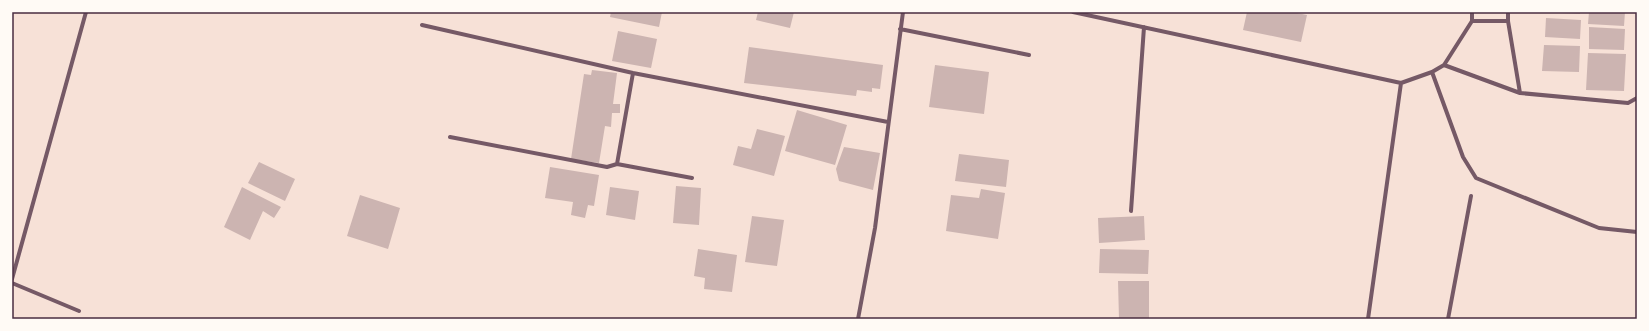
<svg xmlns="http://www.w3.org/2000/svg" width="1649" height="331" viewBox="0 0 1649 331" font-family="Inter,sans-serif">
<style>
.building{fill:#ccb4b1}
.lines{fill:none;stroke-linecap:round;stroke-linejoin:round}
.minor{stroke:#755966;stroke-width:4}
.neatline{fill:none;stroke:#4a2c40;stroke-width:1.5}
</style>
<rect width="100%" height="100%" fill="#f7e1d7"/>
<!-- building -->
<path class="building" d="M 611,12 L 662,12 L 659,27 L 610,17 Z
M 758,12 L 794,12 L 790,28 L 756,20 Z
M 1247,12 L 1292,12 L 1307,15 L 1301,42 L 1243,30 Z
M 1559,12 L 1580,12 L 1580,14 L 1559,13 Z
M 1589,12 L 1625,12 L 1624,26 L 1588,24 Z
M 1546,18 L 1581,20 L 1580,39 L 1545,37 Z
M 1589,27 L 1625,29 L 1624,50 L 1589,49 Z
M 618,31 L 657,39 L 651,68 L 612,61 Z
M 1544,45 L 1580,46 L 1579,72 L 1542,71 Z
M 749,47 L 883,65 L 880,89 L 872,88 L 872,92 L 857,90 L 856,96 L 744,83 Z
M 1588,53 L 1626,54 L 1624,91 L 1586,90 Z
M 935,65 L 989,72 L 984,114 L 929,107 Z
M 592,70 L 617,73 L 613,104 L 620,104 L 620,113 L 612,113 L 611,127 L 605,126 L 599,163 L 571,159 L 584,74 L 591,75 Z
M 797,110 L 847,125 L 835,165 L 785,151 Z
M 757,129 L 785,136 L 774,176 L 733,165 L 738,146 L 751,149 Z
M 844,147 L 880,153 L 873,190 L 839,181 L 836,169 Z
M 959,154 L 1009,160 L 1006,187 L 955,181 Z
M 259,162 L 295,179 L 285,201 L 248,183 Z
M 550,167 L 599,175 L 594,206 L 588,205 L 585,218 L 571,215 L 573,202 L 545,198 Z
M 676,186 L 701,188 L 699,225 L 673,223 Z
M 242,187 L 281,207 L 274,218 L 263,211 L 250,240 L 224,227 Z
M 610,187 L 639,191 L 635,220 L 606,215 Z
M 981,189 L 1005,193 L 998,239 L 946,231 L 951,195 L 979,198 Z
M 360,195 L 400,208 L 388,249 L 347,236 Z
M 752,216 L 784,220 L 777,266 L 745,262 Z
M 1144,216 L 1145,240 L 1099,243 L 1098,218 Z
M 698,249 L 737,255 L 732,292 L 704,289 L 705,278 L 694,276 Z
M 1100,249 L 1149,250 L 1148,274 L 1099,273 Z
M 1118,281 L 1149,281 L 1149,318 L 1119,319 Z"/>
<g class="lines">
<!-- minor -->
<path class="minor" d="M 1073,12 L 1401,83
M 1508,12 L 1508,21 L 1520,93 L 1628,103 L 1637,98
M 1472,21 L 1508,21
M 422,25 L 633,73 L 888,122
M 900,29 L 1029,55
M 1444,65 L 1520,93
M 1432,72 L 1463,157 L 1476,178 L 1599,228 L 1637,232
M 450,137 L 607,167 L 617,164 L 692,178
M 617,164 L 633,73
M 1131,211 L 1144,27
M 12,279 L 86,12
M 12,283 L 79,311
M 858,319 L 875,228 L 903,12
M 1368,319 L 1401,83 L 1432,72 L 1444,65 L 1472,21 L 1472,12
M 1448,319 L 1471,196"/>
</g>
<!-- border -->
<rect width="1649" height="331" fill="none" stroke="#fffaf5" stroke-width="26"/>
<rect x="13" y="13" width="1623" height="305" class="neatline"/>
</svg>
